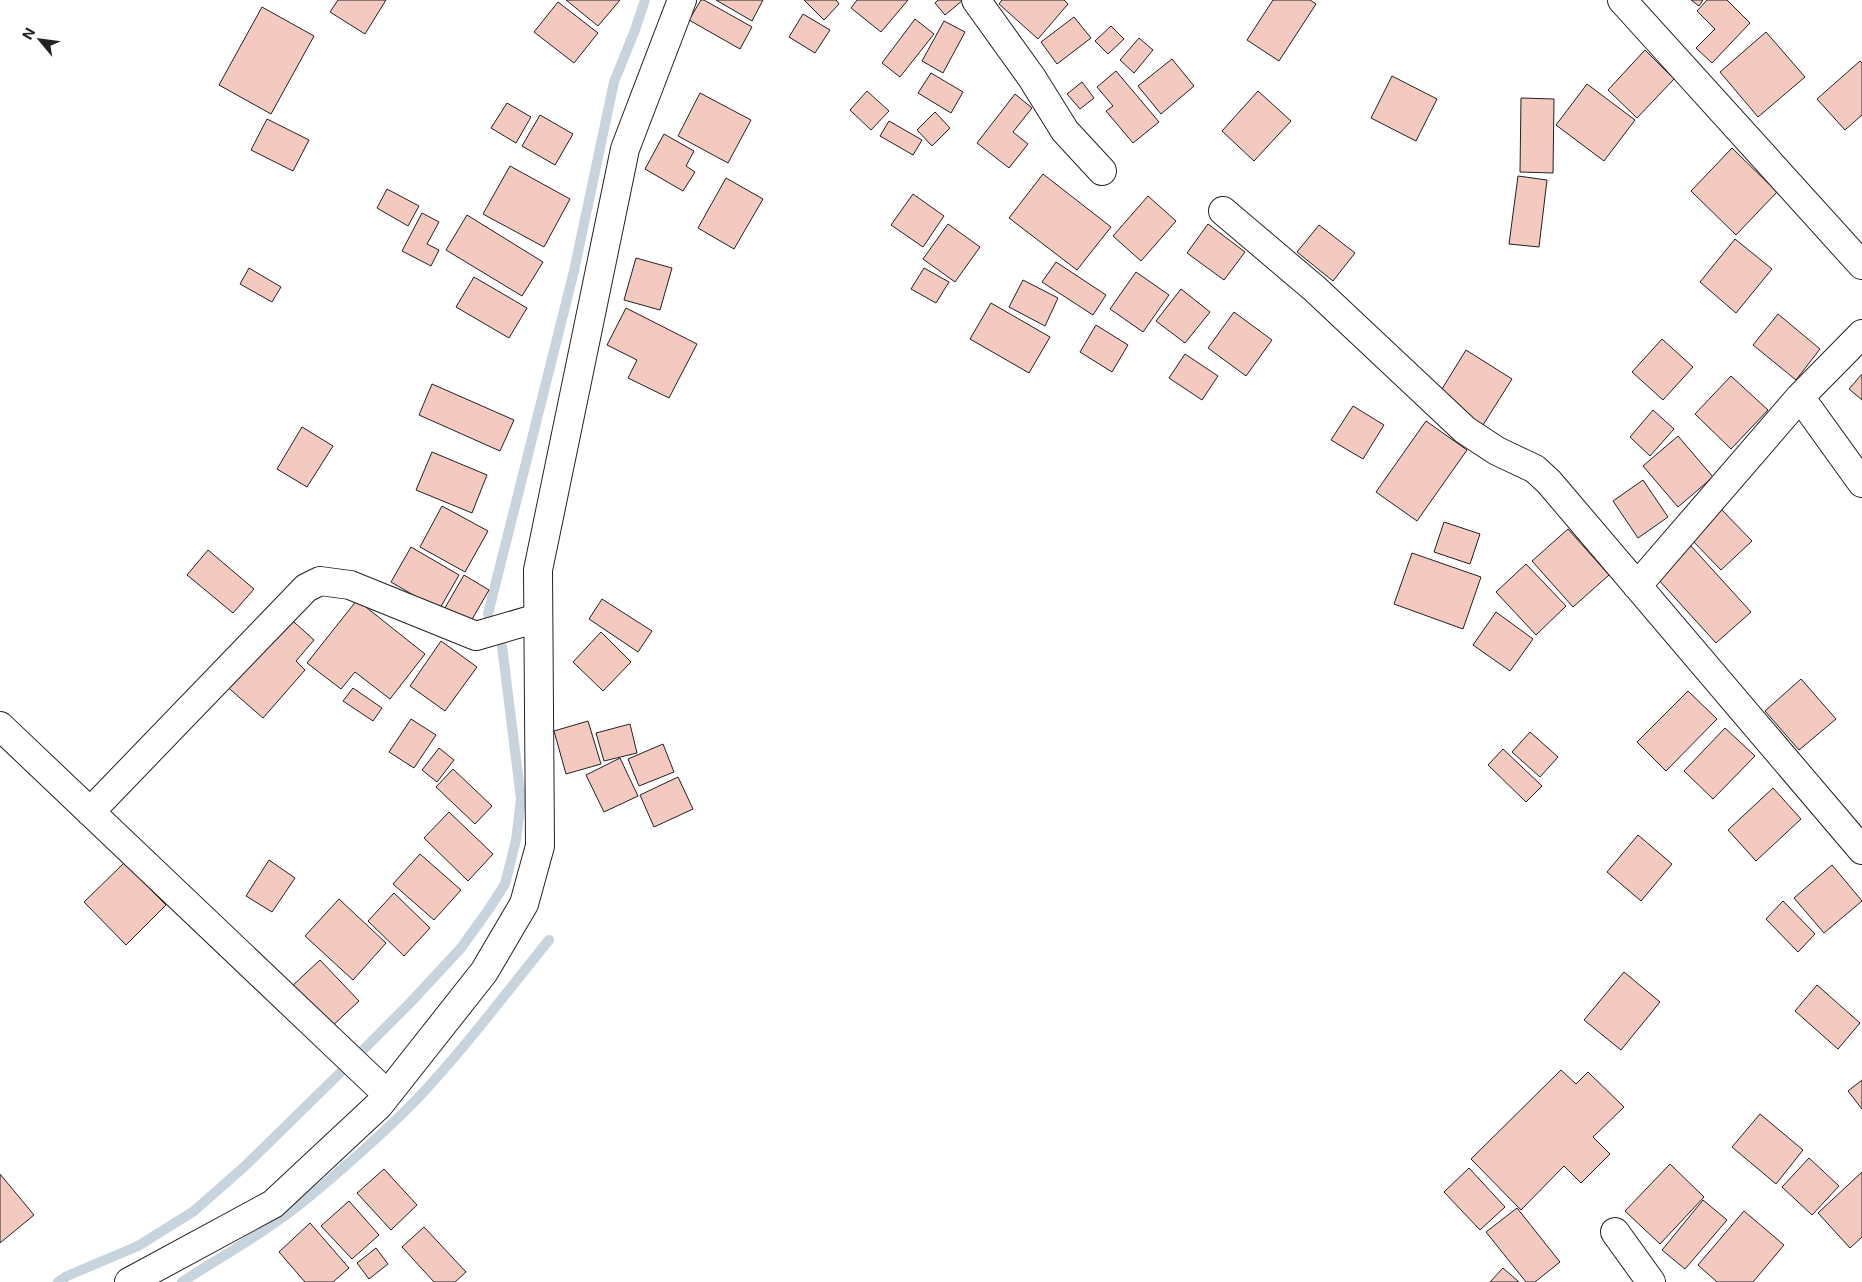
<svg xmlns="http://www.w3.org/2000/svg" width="1862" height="1282" viewBox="0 0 1862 1282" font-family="Inter,sans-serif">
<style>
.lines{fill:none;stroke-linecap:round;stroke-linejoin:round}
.stream{stroke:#c7d3dd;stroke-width:10}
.building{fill:#f3c9c0;stroke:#222}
.street-casing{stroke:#222;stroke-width:30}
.street{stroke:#fff;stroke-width:28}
</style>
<rect width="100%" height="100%" fill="#fff"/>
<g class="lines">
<!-- stream -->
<path class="stream" d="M 488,614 L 574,271 L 614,82 L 635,30 L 645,0
M 361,1052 L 410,1003 L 461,948 L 489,909 L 505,884 L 516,840 L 521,799 L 502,646
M 58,1282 L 67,1276 L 138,1246 L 194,1211 L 245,1166 L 345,1068
M 182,1282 C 224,1255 269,1230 308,1198 C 346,1166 384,1133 418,1098 C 465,1048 506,993 549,940"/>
</g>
<!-- building -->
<path class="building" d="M 338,0 L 386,0 L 365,34 L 330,12 Z
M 566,0 L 620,0 L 598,26 Z
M 701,0 L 704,0 L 752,27 L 740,49 L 689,20 Z
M 716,0 L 763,0 L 752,21 Z
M 804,0 L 836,0 L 839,4 L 824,20 Z
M 857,0 L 908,0 L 881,32 L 851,8 Z
M 938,0 L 963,0 L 945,15 L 935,3 Z
M 1002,0 L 1064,0 L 1068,4 L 1038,39 L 999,4 Z
M 1273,0 L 1310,0 L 1316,4 L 1279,61 L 1247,40 Z
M 1691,0 L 1703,0 L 1699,6 Z
M 1707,0 L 1727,0 L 1750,23 L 1712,63 L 1696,48 L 1715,29 L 1697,11 Z
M 558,2 L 598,33 L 574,63 L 534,32 Z
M 262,7 L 314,36 L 271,114 L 219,85 Z
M 803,14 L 830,30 L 815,53 L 789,37 Z
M 1074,17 L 1091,38 L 1057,64 L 1041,42 Z
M 915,19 L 934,34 L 900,77 L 882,63 Z
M 944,21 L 965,32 L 943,73 L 922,61 Z
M 1111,26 L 1124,39 L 1108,54 L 1095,41 Z
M 1766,32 L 1805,77 L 1758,117 L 1720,72 Z
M 1139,38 L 1153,50 L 1134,73 L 1120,60 Z
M 1645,50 L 1674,79 L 1637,118 L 1608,90 Z
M 1172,59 L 1194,86 L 1161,114 L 1138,86 Z
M 1860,61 L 1862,63 L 1862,115 L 1845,130 L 1817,99 Z
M 1116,71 L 1159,122 L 1133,143 L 1106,111 L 1113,106 L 1097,87 Z
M 931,73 L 963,92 L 951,113 L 918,93 Z
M 1392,76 L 1437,99 L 1416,141 L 1371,118 Z
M 1082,82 L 1094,98 L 1080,109 L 1067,94 Z
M 1587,84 L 1635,120 L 1604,161 L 1556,125 Z
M 867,91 L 889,111 L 871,130 L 850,110 Z
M 1258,91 L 1291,121 L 1254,161 L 1222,131 Z
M 700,93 L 751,120 L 728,163 L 678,136 Z
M 1015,94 L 1032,108 L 1013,132 L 1028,144 L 1009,168 L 977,143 Z
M 1521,98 L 1554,99 L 1553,173 L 1520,172 Z
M 507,103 L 531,117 L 516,143 L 491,128 Z
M 935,112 L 950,128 L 932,146 L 917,130 Z
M 540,115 L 573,134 L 555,165 L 522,146 Z
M 267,119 L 309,140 L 293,171 L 251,150 Z
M 889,121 L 922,140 L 913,155 L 880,136 Z
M 664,134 L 694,151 L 686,166 L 695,172 L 683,191 L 645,169 Z
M 1732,148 L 1777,192 L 1736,235 L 1691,191 Z
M 510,166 L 570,199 L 544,247 L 483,214 Z
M 1043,174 L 1111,227 L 1077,270 L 1009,218 Z
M 1518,176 L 1547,180 L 1539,247 L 1509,244 Z
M 726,178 L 763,199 L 734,249 L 698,228 Z
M 387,189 L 419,206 L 408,226 L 377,208 Z
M 913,194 L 944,216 L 923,247 L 891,225 Z
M 1148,196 L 1176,221 L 1141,261 L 1113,236 Z
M 422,213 L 439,222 L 427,244 L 439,250 L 431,266 L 402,251 Z
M 467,215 L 543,262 L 522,296 L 446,250 Z
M 948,224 L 980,247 L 955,282 L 923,259 Z
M 1208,224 L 1245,252 L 1224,280 L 1187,253 Z
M 1319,225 L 1355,253 L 1333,281 L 1297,252 Z
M 1735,239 L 1772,269 L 1736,313 L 1700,282 Z
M 636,258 L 672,268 L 660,310 L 624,300 Z
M 1056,262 L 1106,295 L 1093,315 L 1042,282 Z
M 249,268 L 281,287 L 272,302 L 240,284 Z
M 924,268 L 949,282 L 936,303 L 911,289 Z
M 1136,272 L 1169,295 L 1143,332 L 1110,309 Z
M 474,277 L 527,308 L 509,338 L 456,307 Z
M 1023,280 L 1058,298 L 1045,326 L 1009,307 Z
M 1181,289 L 1210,312 L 1185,343 L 1156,321 Z
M 991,303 L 1050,337 L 1029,373 L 970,339 Z
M 626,308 L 697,344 L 669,398 L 628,378 L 637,360 L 607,345 Z
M 1234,312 L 1272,340 L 1246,376 L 1208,348 Z
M 1778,314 L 1820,349 L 1796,380 L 1753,345 Z
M 1096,325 L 1128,345 L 1112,372 L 1080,352 Z
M 1662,339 L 1693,367 L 1663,400 L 1632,372 Z
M 1466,350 L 1512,379 L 1483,425 L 1437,397 Z
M 1185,354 L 1218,376 L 1202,400 L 1169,378 Z
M 1862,374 L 1862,400 L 1849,389 Z
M 1731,376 L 1768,410 L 1731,449 L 1695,414 Z
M 432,384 L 514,420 L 500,451 L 419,415 Z
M 1353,406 L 1384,425 L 1363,459 L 1331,440 Z
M 1653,410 L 1674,429 L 1650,456 L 1630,437 Z
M 1426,421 L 1467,450 L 1417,521 L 1376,492 Z
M 302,427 L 333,446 L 307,487 L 277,469 Z
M 1678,436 L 1713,477 L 1678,507 L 1643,466 Z
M 432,452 L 487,475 L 472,513 L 416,490 Z
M 1643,480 L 1668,517 L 1638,538 L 1613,501 Z
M 442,506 L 488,531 L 465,572 L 420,547 Z
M 1719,507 L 1752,541 L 1721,570 L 1689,537 Z
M 1444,522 L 1480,534 L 1470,564 L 1434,552 Z
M 1568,529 L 1609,575 L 1573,607 L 1532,561 Z
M 1691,546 L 1751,612 L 1716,643 L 1656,577 Z
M 411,547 L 459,575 L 439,610 L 391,582 Z
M 208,550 L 254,589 L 233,613 L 187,575 Z
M 1412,553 L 1481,577 L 1463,629 L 1394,604 Z
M 1526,564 L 1566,606 L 1536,635 L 1496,592 Z
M 464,575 L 489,590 L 467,628 L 442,613 Z
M 602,599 L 652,631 L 638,652 L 589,619 Z
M 357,600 L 425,654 L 390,699 L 355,672 L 341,689 L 307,663 Z
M 1496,612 L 1533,639 L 1510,671 L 1473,645 Z
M 285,614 L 314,640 L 296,661 L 305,670 L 263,718 L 224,684 Z
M 601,632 L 631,662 L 603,691 L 573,662 Z
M 441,641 L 477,667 L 445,711 L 410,686 Z
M 1801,679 L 1836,719 L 1799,750 L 1765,711 Z
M 353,688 L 382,708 L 373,721 L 343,701 Z
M 1688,691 L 1717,719 L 1666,771 L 1637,742 Z
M 411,719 L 436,735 L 414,768 L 389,752 Z
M 588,721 L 601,764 L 566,774 L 554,731 Z
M 630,724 L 637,753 L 604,761 L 596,733 Z
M 1725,728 L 1755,756 L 1713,799 L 1684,771 Z
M 1530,732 L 1558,757 L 1540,777 L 1512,752 Z
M 663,744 L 674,772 L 639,786 L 628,759 Z
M 439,748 L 454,760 L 437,782 L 422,770 Z
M 1503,749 L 1542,786 L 1526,802 L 1488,765 Z
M 620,758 L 638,796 L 604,812 L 586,775 Z
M 453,769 L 492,806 L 475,824 L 436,787 Z
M 678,777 L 693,809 L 654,827 L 640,795 Z
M 1773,788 L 1801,819 L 1756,861 L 1728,830 Z
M 449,812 L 493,854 L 468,881 L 424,838 Z
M 1638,835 L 1672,864 L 1641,901 L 1607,872 Z
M 420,854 L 461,890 L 434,920 L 393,884 Z
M 269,860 L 295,878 L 272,912 L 246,896 Z
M 124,863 L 166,905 L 126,945 L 84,902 Z
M 1832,865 L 1862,901 L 1824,933 L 1794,898 Z
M 394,893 L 430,928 L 404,956 L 368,921 Z
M 339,899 L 386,943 L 353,980 L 305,936 Z
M 1783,901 L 1815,934 L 1798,952 L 1766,919 Z
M 320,960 L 359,1001 L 329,1029 L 290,988 Z
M 1624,972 L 1660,1002 L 1621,1050 L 1584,1020 Z
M 1817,985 L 1860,1023 L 1838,1049 L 1795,1011 Z
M 1561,1070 L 1576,1084 L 1588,1072 L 1624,1107 L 1593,1137 L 1610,1154 L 1581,1183 L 1564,1166 L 1521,1210 L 1471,1159 Z
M 1862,1080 L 1862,1109 L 1848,1091 Z
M 1760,1114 L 1803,1150 L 1776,1184 L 1732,1147 Z
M 1809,1158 L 1839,1186 L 1812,1215 L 1782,1187 Z
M 1670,1164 L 1704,1197 L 1660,1244 L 1625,1211 Z
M 1469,1168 L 1505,1207 L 1480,1230 L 1444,1192 Z
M 384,1169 L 417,1205 L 391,1230 L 357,1193 Z
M 1862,1172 L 1862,1237 L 1850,1248 L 1818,1213 Z
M 0,1174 L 34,1215 L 0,1243 Z
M 1703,1200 L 1727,1220 L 1685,1269 L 1662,1250 Z
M 349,1201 L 379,1235 L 352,1259 L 321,1226 Z
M 1517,1208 L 1560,1262 L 1535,1282 L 1526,1282 L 1486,1232 Z
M 1744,1211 L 1784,1245 L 1753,1282 L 1717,1282 L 1698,1265 Z
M 310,1223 L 349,1268 L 333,1282 L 305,1282 L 279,1252 Z
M 424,1227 L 466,1272 L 455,1282 L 434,1282 L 402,1247 Z
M 376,1248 L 388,1264 L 369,1279 L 357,1263 Z
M 1503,1268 L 1519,1282 L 1490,1282 Z"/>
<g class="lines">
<!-- street casing -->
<g class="street-casing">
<path id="street" d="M 976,0 L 1032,78 L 1065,131 L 1102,171
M 1622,0 L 1862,265
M 1223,211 L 1315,289 L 1465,430 L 1497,451 L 1535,469 L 1549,482 L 1862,850
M 1800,397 L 1862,483
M 1637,586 L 1800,397 L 1862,334
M 0,726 L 387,1094
M 90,812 L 306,588 L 320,581 L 350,585 L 476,636 L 538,618
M 1615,1232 L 1651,1282
M 129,1282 L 273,1204 L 379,1105 L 484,972 L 524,904 L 540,846 L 538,570 L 625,149 L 682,0"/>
</g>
<!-- street -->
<use href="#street" class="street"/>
</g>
<!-- north arrow -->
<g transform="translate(40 40) rotate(299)" stroke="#ffffff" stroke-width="4" paint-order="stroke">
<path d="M0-4L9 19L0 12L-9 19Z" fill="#222222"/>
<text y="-8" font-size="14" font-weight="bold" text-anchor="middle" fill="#222222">N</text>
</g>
</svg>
